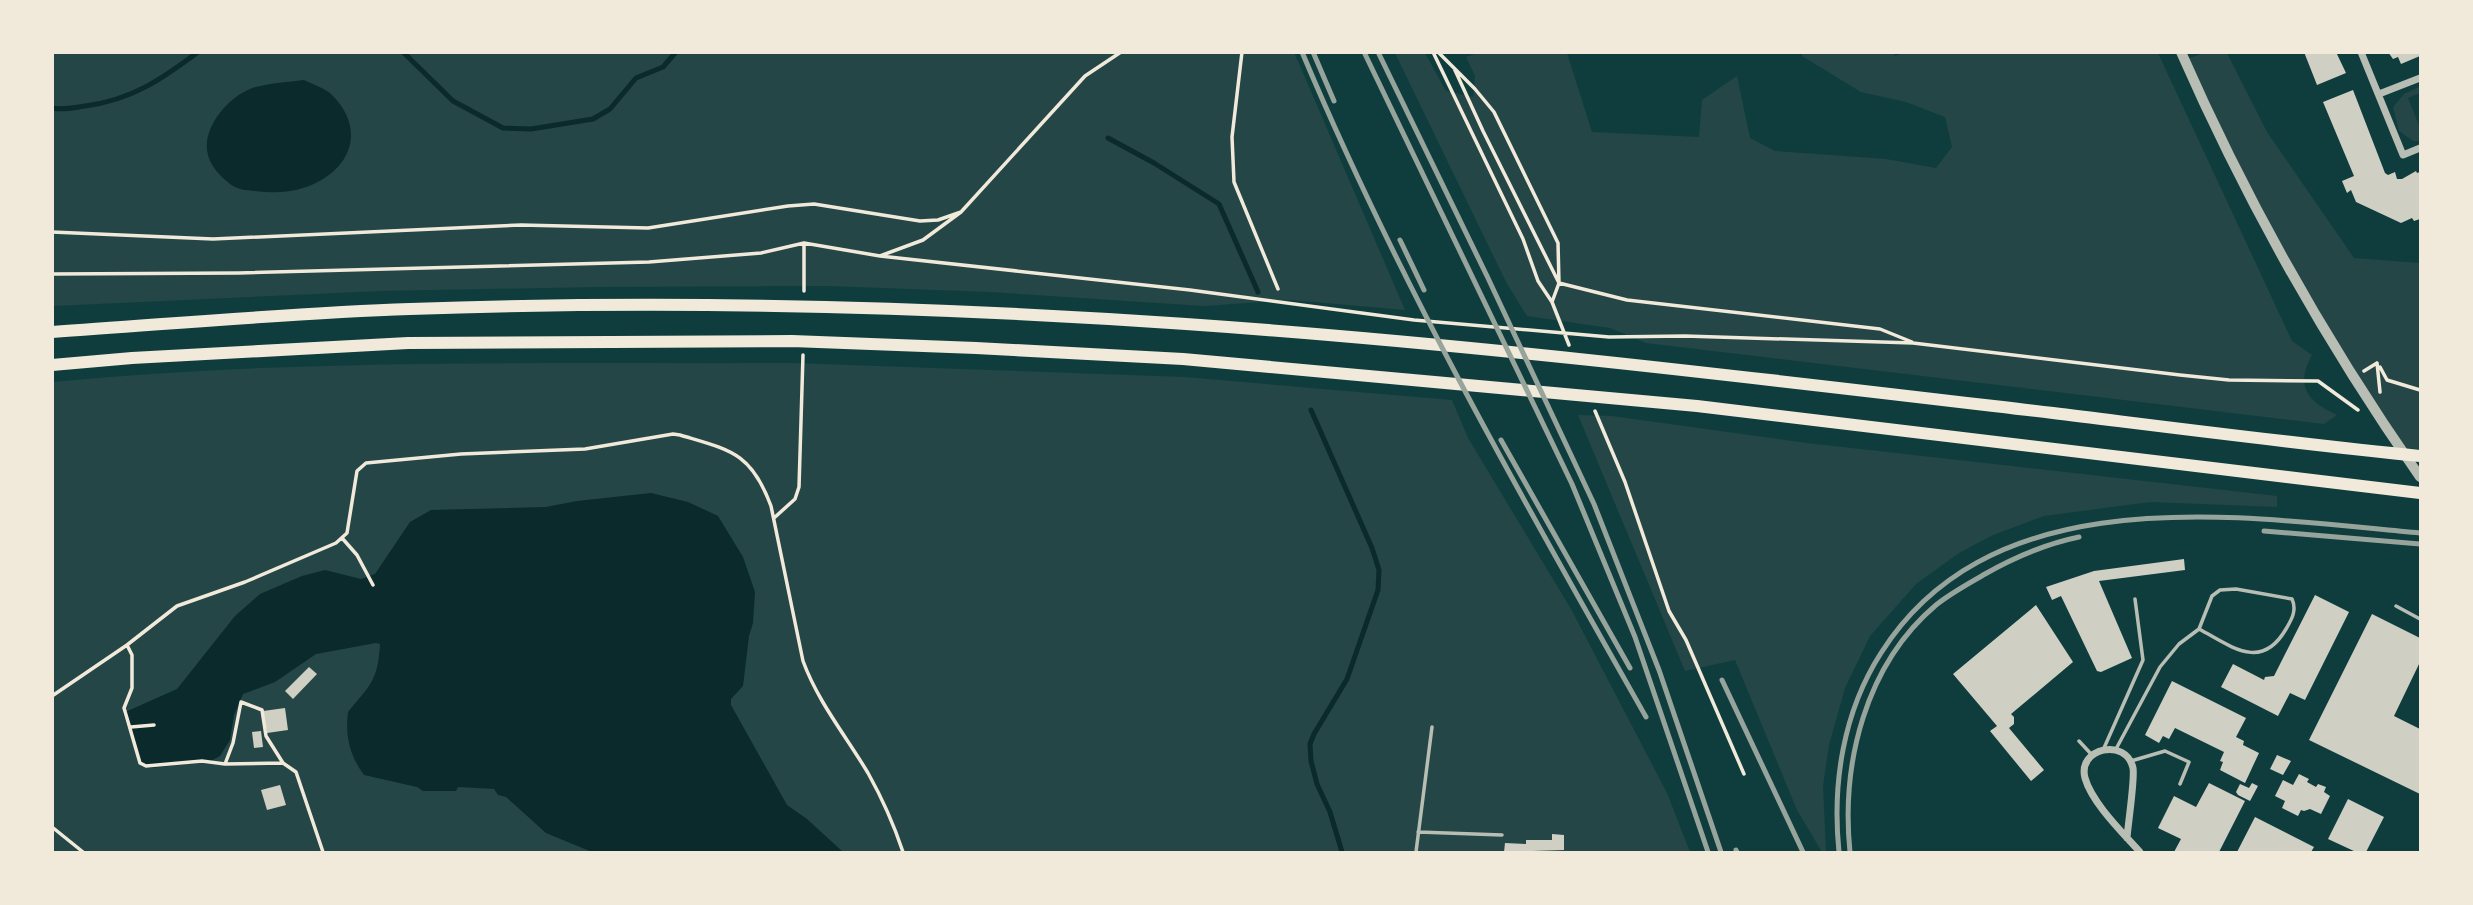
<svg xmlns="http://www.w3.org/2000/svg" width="2473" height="905" viewBox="0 0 2473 905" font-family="Overpass,sans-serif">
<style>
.green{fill:#244646}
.water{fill:#0a2a2b}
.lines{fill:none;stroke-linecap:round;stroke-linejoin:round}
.stream{stroke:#0a2a2b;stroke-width:5}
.building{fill:#cfcfc3}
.path{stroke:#f1e9da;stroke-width:3.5}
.service{stroke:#b8beb3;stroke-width:3.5}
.minor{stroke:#b8beb3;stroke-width:7}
.tertiary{stroke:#b8beb3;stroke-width:10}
.trunk{stroke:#f1e9da;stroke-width:12}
.rail{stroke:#97a49c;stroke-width:5}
</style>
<rect width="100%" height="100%" fill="#0f3d3e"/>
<!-- green -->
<path class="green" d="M 1294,52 L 1405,310 L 1291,300 L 1204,306 L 990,292 L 829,286 L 596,287 L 380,291 L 53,306 L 53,53 Z
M 1892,52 L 1895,56 L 1907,52 L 2158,53 L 2292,341 L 2312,355 C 2295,386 2307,401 2337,415 L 2324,424 L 1646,343 L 1610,328 L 1527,316 L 1506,282 L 1395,53 L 1425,53 L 1446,91 L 1473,97 L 1475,76 L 1466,57 L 1478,53 L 1567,53 L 1592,132 L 1699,137 L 1702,100 L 1737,76 L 1750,138 L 1775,151 L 1886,159 L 1936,168 L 1952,147 L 1945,117 L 1906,102 L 1861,92 L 1802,56 L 1802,53 Z
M 2204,53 L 2227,53 L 2267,132 L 2354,258 L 2420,263 L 2420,449 L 2402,448 L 2309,306 L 2184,60 Z
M 2419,87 L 2420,93 L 2408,98 L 2420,128 L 2420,141 L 2413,141 L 2399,131 L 2393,107 L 2404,94 Z
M 793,363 L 1184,377 L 1452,400 L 1468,438 L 1571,609 L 1667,793 L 1690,852 L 53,852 L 53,382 C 298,358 546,364 793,363 Z
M 1578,415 L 1612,416 L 1807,443 L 2277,496 L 2277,507 L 2150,502 L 2044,516 L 1993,535 L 1959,553 L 1916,584 L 1870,636 L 1845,688 L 1829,745 L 1823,786 L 1826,852 L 1822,852 L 1797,810 L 1735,660 L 1685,671 Z"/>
<!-- water -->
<path class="water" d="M 304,80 C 312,84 325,88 332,95 C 369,132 348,174 303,188 C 288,193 271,193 255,191 C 246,190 238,190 230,184 C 219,175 209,165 207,150 C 204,124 232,93 256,87 C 271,83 288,82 304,80 Z
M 651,493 L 688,502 L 718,516 L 743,557 L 755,592 L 753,623 L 749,636 L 743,686 L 731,699 L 731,705 L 787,805 L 807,819 L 843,852 L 592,852 L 546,833 L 506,797 L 498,795 L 494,789 L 458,787 L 456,791 L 423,791 L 417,787 L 364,775 C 350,756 345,737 348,712 C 370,685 378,681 380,644 L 376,643 L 316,654 L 275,682 L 243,694 L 234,715 L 230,740 L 220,756 L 211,761 L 177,765 L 151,768 L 140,765 L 123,713 L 177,689 L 235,616 L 260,594 L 302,576 L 325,570 L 361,579 L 375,574 L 410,522 L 431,510 L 546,507 L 577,501 Z"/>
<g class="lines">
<!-- stream -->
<path class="stream" d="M 403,52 L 453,101 L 503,128 L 531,129 L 593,119 L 610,109 L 636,78 L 663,67 L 676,52
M 52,108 C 64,110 74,108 85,106 C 132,100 162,79 198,52
M 1108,138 L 1154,163 L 1219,204 L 1258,292
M 1311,410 L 1372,548 L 1379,570 L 1378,590 L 1347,679 L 1314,734 L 1310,744 L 1311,761 L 1317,784 L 1330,812 L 1342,852"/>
</g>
<!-- building -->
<path class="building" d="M 2304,52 L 2336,52 L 2346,73 L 2317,85 Z
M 2388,52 L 2419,52 L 2420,56 L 2401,64 L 2398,57 L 2393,59 Z
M 2353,90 L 2385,173 L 2388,175 L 2395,172 L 2397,179 L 2402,179 L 2416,171 L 2417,173 L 2420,172 L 2420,219 L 2414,221 L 2412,218 L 2401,223 L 2356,202 L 2351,190 L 2347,193 L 2342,181 L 2354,176 L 2323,102 Z
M 2184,559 L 2185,570 L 2099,581 L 2132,658 L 2101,672 L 2097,671 L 2061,596 L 2052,600 L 2046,587 L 2094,571 Z
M 2315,595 L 2349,612 L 2305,700 L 2290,693 L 2278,716 L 2221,687 L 2233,664 L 2264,680 L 2265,677 L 2274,676 Z
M 2036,605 L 2073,662 L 2011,714 L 2014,717 L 2014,724 L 2009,728 L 2044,770 L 2031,781 L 1990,731 L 1997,726 L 1953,674 Z
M 2372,614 L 2420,638 L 2420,662 L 2394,716 L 2420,729 L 2420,794 L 2309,740 Z
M 309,667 L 317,674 L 293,699 L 285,691 Z
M 2172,681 L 2246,718 L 2236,737 L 2244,741 L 2243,745 L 2259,753 L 2245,783 L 2220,770 L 2223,762 L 2220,761 L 2224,752 L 2175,728 L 2169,739 L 2163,736 L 2159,743 L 2145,735 Z
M 285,708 L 288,730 L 267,733 L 263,711 Z
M 261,731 L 263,747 L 254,748 L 252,732 Z
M 2277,755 L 2291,761 L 2283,775 L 2270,769 Z
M 2299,774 L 2309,779 L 2307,782 L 2316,787 L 2318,784 L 2326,787 L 2324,792 L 2330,796 L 2321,814 L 2310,809 L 2304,811 L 2301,810 L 2298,816 L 2282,808 L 2285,801 L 2275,796 L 2283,780 L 2293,785 Z
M 2209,783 L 2245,801 L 2219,852 L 2174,852 L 2181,839 L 2158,828 L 2174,796 L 2196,807 Z
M 2252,783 L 2258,786 L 2250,801 L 2238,795 L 2236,792 L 2240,784 L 2249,788 Z
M 280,785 L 286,805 L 267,810 L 261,790 Z
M 2348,799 L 2384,817 L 2366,852 L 2356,852 L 2328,839 Z
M 2255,817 L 2314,847 L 2311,852 L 2237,852 Z
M 1552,834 L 1564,835 L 1564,850 L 1504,852 L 1505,843 L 1526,844 L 1526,840 L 1552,840 Z"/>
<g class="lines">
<!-- path -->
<path class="path" d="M 1242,52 L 1232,137 L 1234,182 L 1278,289
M 1433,52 L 1523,239 L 1538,281 L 1552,302 L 1569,345
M 1438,52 L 1475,89 L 1494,112 L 1558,243 L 1559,283 L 1552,302
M 1454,68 L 1483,131 L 1559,283 L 1627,300 L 1880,329 L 1912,342
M 52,232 L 213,239 L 521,225 L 648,228 L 788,206 L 814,204 L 920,221 L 938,220 L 961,212
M 880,256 L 923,240 L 961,212 L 1085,76 L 1121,52
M 52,274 L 239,273 L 649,262 L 761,253 L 804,243 L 880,256 L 1190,290 L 1414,320 L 1609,337 L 1685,336 L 1913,343 L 2180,375 L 2229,380 L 2318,381 L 2358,410
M 804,291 L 804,243
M 2377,363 L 2380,392
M 2380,367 L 2387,380 L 2420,390
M 2364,371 L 2377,363
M 1595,411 L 1625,482 L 1669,611 L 1686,640 L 1744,774
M 774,518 L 795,499 L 799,487 L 803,355
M 342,538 L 357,555 L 373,585
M 127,645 L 132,655 L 132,688 L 124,708 L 140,763 L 146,766 L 202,761 L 225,764 L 283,763 L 296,772 L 323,852
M 52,696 L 127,645 L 177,606 L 245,582 L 336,543 L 347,533 L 357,471 L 366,463 L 461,454 L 585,449 L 673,434 L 680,435 C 730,450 751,452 771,506 L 803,661 C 818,702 846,736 868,773 C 882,798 894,825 903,852
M 131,727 L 154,725
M 225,764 L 233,743 L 241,702 L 262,710 L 266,736 L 283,763
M 52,827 L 83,852"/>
<!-- service -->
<path class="service" d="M 2396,606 L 2420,619
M 2079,741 L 2092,755
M 2104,748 L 2143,660 L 2135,599
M 2116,749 L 2160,667 L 2179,644 L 2199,629 L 2212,596 L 2220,590 L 2236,589 L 2292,599 C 2297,610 2292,619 2286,629 C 2261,672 2231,646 2199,629
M 2131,761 L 2165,751 L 2189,762 L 2180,784
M 1418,832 L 1502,835
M 1416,852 L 1432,727"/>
<!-- minor -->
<path class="minor" d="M 2361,52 L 2403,155 L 2420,148
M 2379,94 L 2420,78
M 2127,838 C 2128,824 2135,779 2133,768 C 2126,737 2077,748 2085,778 C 2092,803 2123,833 2140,852"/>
<!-- tertiary -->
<path class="tertiary" d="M 2181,52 C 2247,202 2327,344 2420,477"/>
<!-- trunk -->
<path class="trunk" d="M 52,332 C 171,324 291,313 410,309 C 668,300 928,306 1186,324 C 1476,344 1764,379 2053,413 C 2175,428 2298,444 2420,456
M 52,365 L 132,358 L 408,343 L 792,341 L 976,348 L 1183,359 L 1697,406 L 2420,493"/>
<!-- rail -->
<path class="rail" d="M 1302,52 C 1399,283 1523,500 1646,717
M 1313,52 L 1334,101
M 1364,52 L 1572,484 L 1635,637 L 1708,852
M 1378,52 L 1487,276 L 1594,504 L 1659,670 L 1721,852
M 1400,240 L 1424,290
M 1501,440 L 1630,668
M 2264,531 L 2420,544
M 1722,680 L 1803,852
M 1736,850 L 1737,852
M 1839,852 C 1832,784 1843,712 1881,653 C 1994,475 2242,517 2420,533
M 1850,852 C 1841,764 1865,665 1936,605 C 1951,593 1968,584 1985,574 C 2015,557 2045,544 2079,537"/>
</g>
<!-- border -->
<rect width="2473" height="905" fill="none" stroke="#f1e9da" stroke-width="108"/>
</svg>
